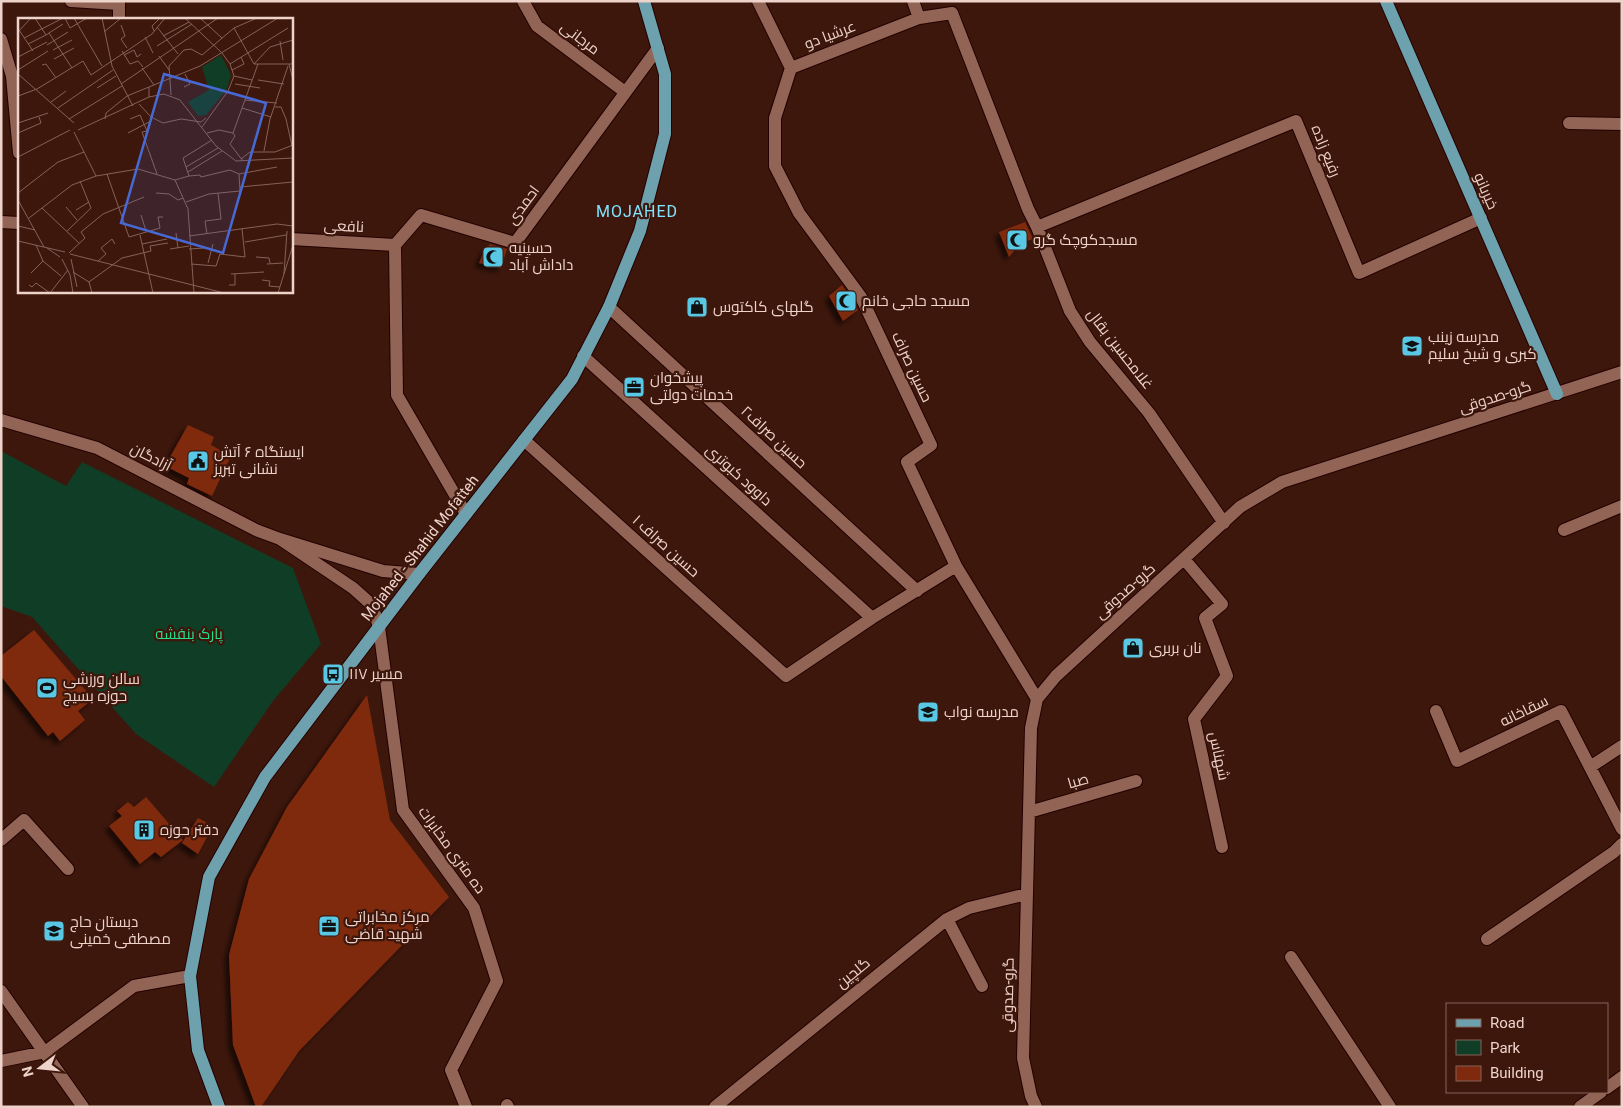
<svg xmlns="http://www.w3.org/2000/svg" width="1623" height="1108" viewBox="0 0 1623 1108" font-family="Roboto,Cairo,sans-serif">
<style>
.green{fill:#103d26}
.building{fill:#7f2a0f;filter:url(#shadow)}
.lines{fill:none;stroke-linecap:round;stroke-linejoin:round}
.minor-casing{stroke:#230100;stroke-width:14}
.major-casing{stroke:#230100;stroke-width:14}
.minor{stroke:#926456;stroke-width:12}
.major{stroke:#6da1ad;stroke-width:12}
.labels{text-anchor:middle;stroke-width:4.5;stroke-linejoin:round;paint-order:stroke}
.street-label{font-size:15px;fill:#eed3cb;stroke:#3e170c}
.poi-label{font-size:15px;fill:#eed3cb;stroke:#3e170c;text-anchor:start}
.park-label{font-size:15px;fill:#23e08c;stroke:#3e170c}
.neighbourhood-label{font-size:16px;letter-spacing:1px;fill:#80e4fe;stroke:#3e170c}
.inset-road{fill:none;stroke:#846258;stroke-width:1}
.view{fill:#4769d5;fill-opacity:0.15;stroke:#4769d5;stroke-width:2.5}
.inset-edge{fill:none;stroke:#eed3cb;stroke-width:2.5}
</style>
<defs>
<filter id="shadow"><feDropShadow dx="-4.5" dy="4.5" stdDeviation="2.5" flood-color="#0009"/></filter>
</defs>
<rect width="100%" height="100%" fill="#3e170c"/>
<!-- green -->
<path class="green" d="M 1,451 L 66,486 L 82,462 L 293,568 L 321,644 L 273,701 L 214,787 L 136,734 L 32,617 L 1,606 Z"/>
<!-- building -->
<path class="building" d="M 1025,222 L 1033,239 L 1021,243 L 1009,257 L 999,232 Z
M 490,244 L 507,249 L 501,268 L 479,263 L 484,251 Z
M 842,285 L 858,310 L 843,321 L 829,296 Z
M 188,425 L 214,437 L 211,445 L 231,456 L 212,496 L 187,484 L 189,478 L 165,466 Z
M 34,630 L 93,699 L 78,711 L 85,720 L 60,741 L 53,732 L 48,736 L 1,676 L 1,656 Z
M 367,695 L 390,820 L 449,897 L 299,1051 L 261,1107 L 256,1107 L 233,1045 L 229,955 L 249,879 L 287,807 Z
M 146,797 L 183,840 L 161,857 L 155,852 L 140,864 L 109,826 L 122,816 L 117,811 L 128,802 L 134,807 Z
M 198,818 L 213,826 L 198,854 L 182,843 Z"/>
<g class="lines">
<!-- minor casing -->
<g class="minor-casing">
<path id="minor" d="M 71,1 L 119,4
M 523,1 L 537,26 L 625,92
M 758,1 L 791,68 L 919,18 L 952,13 L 1028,209 L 1037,227 L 1070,311 L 1090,342 L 1149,413 L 1224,523
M 913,1 L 919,18
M 119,19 L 119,1
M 1,39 L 12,76 L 19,153
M 791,68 L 775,118 L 775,166 L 799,213 L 861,297 L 931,445 L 907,462 L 956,566
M 1569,123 L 1622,124
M 1,222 L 19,223
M 1037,227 L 1296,121 L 1359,273 L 1481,218
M 291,239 L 395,245
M 609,307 L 917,591
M 583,356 L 872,618
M 1,420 L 97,448 L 256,530 L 280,539 L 383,571 L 419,574
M 524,440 L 786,676 L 872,618 L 956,566 L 1037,699
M 466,514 L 397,395 L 395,245 L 421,215 L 515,243 L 658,48
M 1564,530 L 1622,506
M 280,539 L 353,588 L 372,605 L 379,627 L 403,810 L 474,908 L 497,981 L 451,1070 L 466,1107
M 1184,559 L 1222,604 L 1205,618 L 1227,676 L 1194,719 L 1222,847
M 1436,711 L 1457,761 L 1561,711 L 1622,829
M 1590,767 L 1622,746
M 1029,812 L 1136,781
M 1,840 L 24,820 L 68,869
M 947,919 L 982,986
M 1487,939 L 1614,852 L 1622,844
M 1291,957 L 1390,1107
M 1,991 L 83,1107
M 1,1061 L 45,1052 L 134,986 L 190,976
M 1607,1088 L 1622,1077
M 507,1105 L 508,1107
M 715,1107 L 947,919 L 969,908 L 1027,894
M 1036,1107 L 1031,1096 L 1023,1058 L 1031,728 L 1037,699 L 1056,676 L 1240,507 L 1282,482 L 1622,372
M 1580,1107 L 1601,1092"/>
</g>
<!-- major casing -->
<g class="major-casing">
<path id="major" d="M 1386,1 L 1557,394
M 219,1107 L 198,1050 L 190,976 L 209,877 L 265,777 L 419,574 L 572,379 L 609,307 L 640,231 L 665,134 L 665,74 L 644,1"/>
</g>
<!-- minor -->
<use href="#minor" class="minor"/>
<!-- major -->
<use href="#major" class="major"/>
</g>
<!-- icons -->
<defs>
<g id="mosque-square" transform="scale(1.125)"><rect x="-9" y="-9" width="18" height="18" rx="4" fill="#59c8e4" stroke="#3e170c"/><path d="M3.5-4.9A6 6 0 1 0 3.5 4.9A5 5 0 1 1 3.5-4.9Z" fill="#111"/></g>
<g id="shop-square" transform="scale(1.125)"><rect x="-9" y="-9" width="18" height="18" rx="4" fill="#59c8e4" stroke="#3e170c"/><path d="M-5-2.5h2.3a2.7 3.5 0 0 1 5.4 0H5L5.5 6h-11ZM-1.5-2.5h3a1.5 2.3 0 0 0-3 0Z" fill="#111"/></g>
<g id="school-square" transform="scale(1.125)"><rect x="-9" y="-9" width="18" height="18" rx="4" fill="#59c8e4" stroke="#3e170c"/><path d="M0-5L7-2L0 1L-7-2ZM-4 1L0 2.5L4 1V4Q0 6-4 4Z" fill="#111"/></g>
<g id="office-square" transform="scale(1.125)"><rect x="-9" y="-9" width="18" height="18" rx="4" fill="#59c8e4" stroke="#3e170c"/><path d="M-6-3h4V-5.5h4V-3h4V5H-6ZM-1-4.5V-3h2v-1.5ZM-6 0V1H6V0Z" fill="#111"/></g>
<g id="civic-square" transform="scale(1.125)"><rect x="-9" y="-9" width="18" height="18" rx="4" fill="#59c8e4" stroke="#3e170c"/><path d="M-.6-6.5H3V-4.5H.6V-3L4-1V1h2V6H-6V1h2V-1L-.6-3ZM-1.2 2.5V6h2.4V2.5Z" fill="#111"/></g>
<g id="bus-square" transform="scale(1.125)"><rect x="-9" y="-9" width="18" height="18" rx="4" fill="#59c8e4" stroke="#3e170c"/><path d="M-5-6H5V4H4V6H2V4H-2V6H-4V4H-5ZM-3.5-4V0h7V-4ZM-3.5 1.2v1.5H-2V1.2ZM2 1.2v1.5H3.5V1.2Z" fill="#111"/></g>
<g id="stadium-square" transform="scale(1.125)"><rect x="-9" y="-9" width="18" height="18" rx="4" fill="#59c8e4" stroke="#3e170c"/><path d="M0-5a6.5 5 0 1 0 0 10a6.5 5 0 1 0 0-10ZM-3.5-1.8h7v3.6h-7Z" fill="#111"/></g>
<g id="building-square" transform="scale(1.125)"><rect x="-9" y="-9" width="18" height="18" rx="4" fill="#59c8e4" stroke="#3e170c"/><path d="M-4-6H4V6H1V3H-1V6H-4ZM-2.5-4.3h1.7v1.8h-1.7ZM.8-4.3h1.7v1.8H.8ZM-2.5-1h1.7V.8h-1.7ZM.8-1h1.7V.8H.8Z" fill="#111"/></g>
</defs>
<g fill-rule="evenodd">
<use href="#mosque-square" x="1017" y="240"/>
<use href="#mosque-square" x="493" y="257"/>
<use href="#mosque-square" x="846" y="301"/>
<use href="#shop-square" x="697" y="307"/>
<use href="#school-square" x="1412" y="346"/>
<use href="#office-square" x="634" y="387"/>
<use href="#civic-square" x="198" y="461"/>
<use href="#shop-square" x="1133" y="648"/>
<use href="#bus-square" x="333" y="674"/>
<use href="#stadium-square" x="47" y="688"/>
<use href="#school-square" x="928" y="712"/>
<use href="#building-square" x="144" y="830"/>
<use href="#office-square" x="329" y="926"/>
<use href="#school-square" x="54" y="931"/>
</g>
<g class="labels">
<!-- street labels -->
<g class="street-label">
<text transform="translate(830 35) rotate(-21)" y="5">عرشیا دو</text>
<text transform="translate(580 38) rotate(37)" y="5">مرجانی</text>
<text transform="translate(1326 151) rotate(68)" y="5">رفیع زاده</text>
<text transform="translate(1486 191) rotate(66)" y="5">خیربانو</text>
<text transform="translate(523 205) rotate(-54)" y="5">احمدی</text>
<text transform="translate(344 226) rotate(3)" y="5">نافعی</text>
<text transform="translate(1120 349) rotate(52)" y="5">غلامحسین بقال</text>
<text transform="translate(912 367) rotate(65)" y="5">حسین صراف</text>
<text transform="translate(1495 397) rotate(-18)" y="5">گرو-صدوقی</text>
<text transform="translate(774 437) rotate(43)" y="5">حسین صراف۲</text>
<text transform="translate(151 457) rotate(27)" y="5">آزادگان</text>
<text transform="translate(739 475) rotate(42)" y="5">داوود کبوتری</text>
<text transform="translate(666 546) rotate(42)" y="5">حسین صراف ۱</text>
<text transform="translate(420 548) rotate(-52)" y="5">Mojahed - Shahid Mofatteh</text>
<text transform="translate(1125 591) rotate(-42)" y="5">گرو-صدوقی</text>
<text transform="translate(1524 711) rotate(-26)" y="5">سقاخانه</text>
<text transform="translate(1219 756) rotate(78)" y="5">شهناس</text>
<text transform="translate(1078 781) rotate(-16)" y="5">صبا</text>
<text transform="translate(452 850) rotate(54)" y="5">ده متری مخابرات</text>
<text transform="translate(853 973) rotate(-39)" y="5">گلچین</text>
<text transform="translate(1008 995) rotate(-89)" y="5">گرو-صدوقی</text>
</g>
<!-- poi labels -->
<g class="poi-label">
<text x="1033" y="245">مسجدکوچک گرو</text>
<text x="509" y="253">حسینیه<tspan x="509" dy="17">داداش آباد</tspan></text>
<text x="862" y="306">مسجد حاجی خانم</text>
<text x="713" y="312">گلهای کاکتوس</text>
<text x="1428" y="342">مدرسه زینب<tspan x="1428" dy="17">کبری و شیخ سلیم</tspan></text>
<text x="650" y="383">پیشخوان<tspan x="650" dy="17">خدمات دولتی</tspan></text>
<text x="214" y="457">ایستگاه ۶ آتش<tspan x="214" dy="17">نشانی تبریز</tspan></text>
<text x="1149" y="653">نان بربری</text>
<text x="349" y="679">مسیر ۱۱۷</text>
<text x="63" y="684">سالن ورزشی<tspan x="63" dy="17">حوزه بسیج</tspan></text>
<text x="944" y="717">مدرسه نواب</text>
<text x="160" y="835">دفتر حوزه</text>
<text x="345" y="922">مرکز مخابراتی<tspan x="345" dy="17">شهید قاضی</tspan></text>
<text x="70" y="927">دبستان حاج<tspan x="70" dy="17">مصطفی خمینی</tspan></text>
</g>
<!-- park labels -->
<g class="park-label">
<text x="189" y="639">پارک بنفشه</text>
</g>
<!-- neighbourhood labels -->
<g class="neighbourhood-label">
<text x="637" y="217">MOJAHED</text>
</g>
</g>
<!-- overview -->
<g transform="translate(18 18)">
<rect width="275" height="275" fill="#3e170c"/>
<path d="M 203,37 L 213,57 L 209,71 L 188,97 L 180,98 L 170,84 L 191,72 L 184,49 Z" fill="#103d26"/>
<path class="inset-road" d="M 17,0 L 28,17 L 31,15M 47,0 L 52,10 L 69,0M 56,0 L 84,48M 84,0 L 94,48 L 115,88M 167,0 L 204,35 L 212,46 L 216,58 L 210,73 L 184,109M 182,0 L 204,20M 103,7 L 107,18 L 103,21 L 109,30M 139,9 L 160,36M 216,10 L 236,46 L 275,46M 1,12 L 15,33M 136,13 L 134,8 L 142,0M 0,14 L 13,0M 86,14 L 103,0M 31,15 L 54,50M 31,15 L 45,6M 145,18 L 171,4M 127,19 L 135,35M 6,20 L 45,0M 262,23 L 265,42M 10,26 L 28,17M 29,27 L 50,14M 139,28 L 174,6M 35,32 L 54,22M 104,33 L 112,46 L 120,43 L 125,49M 106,37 L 116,32 L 119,39 L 123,36M 141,38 L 151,52M 0,39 L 29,24M 36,41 L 56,30M 212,46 L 270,10M 236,46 L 252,29 L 275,22M 271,46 L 275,62M 24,47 L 28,46 L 38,60M 124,50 L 136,67M 0,52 L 30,33M 214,52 L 226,46 L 223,39M 0,56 L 56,105M 216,58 L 234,62M 240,62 L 266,66M 103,66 L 200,0M 217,66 L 242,70M 166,69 L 172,66 L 167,56M 79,70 L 98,58M 153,77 L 151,48 L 166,32 L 173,31 L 184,37 L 216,10 L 239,0M 0,78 L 19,71 L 65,43 L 73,57 L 134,16 L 147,0M 131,79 L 131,69 L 182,48 L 260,0M 227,82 L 259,85M 33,84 L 48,73M 121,86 L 133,99 L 145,105 L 163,101 L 183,104 L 188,100M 257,89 L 263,89 L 268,101 L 274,128M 40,90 L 95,52M 224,90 L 253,99M 51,101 L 104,68M 87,101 L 88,95 L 109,78 L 131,69M 112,101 L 122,97 L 129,113 L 124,114 L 139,156M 0,105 L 30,95M 60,112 L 131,79 L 146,76 L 162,82 L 198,128 L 218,143 L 275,140M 56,114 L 78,158 L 120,151 L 157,162 L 170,191 L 176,275M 0,115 L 23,105 L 21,99M 110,115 L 133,103M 189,115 L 201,112 L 215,115 L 217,118 L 212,126 L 225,143M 215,115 L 240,46M 246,133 L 252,101 L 270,48M 0,139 L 52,112M 223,141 L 232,134 L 257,134 L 275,127M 168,149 L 200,130M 170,154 L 204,133M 89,156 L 111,219 L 142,210 L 140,199 L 145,199M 171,158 L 182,157 L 183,159 L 212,152 L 221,156M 157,162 L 171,158 L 165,140 L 194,122M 222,169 L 275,164M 0,175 L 40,144 L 66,134M 138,175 L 151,176 L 160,182 L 165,180M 0,182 L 26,229M 168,184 L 191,176 L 222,173 L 221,156 L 259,149M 48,189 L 59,202M 24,190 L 61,225M 58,192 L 71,184M 123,197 L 128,213M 11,200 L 54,167 L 78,158M 0,208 L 17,212M 49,213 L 73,190 L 62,163M 158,215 L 160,230M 189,216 L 187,203 L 203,201 L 200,175M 122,217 L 135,275M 171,218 L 259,206 L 275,208M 0,223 L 47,234M 227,224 L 268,217M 124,226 L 149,221M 18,227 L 25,243 L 43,258M 29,230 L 42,239M 152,231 L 171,228M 171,231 L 186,230M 51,235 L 67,220 L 63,214 L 85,196 L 126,179M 52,236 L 206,275M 238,239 L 251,240 L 252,245M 44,241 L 52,257 L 55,275M 53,241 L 59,269M 80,243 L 88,236 L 83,230 L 94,221 L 97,226M 190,245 L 195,226M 173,246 L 198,248 L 202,236 L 227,239 L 224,211M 249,246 L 265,245M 55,254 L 71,264 L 74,275M 13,255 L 25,243M 213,256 L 246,254M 266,256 L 269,213M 244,262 L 252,263 L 251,268 L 262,269M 71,264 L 104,240 L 133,233 L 132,228 L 150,225M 11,267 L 14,269 L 18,265 L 32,275M 211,267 L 217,267 L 217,256M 32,275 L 50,252M 260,275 L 275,227"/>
<path class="view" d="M 146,56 L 248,85 L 205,235 L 103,205 Z"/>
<rect width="275" height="275" class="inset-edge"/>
</g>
<!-- border -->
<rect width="1623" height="1108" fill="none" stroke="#eed3cb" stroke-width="5"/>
<!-- legend -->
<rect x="1446" y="1003" width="162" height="90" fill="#3e170c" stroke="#846258"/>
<rect x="1456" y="1019" width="25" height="8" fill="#6da1ad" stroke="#846258"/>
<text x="1490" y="1028" font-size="15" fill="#eed3cb">Road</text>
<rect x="1456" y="1040" width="25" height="15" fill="#103d26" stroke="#846258"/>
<text x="1490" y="1053" font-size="15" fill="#eed3cb">Park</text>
<rect x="1456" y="1066" width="25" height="15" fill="#7f2a0f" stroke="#846258"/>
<text x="1490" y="1078" font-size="15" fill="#eed3cb">Building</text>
<!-- north arrow -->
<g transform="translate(40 1068) rotate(254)" stroke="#3e170c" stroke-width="4" paint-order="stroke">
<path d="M0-4L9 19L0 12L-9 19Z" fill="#eed3cb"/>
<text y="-8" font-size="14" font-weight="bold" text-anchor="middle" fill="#eed3cb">N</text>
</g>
</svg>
